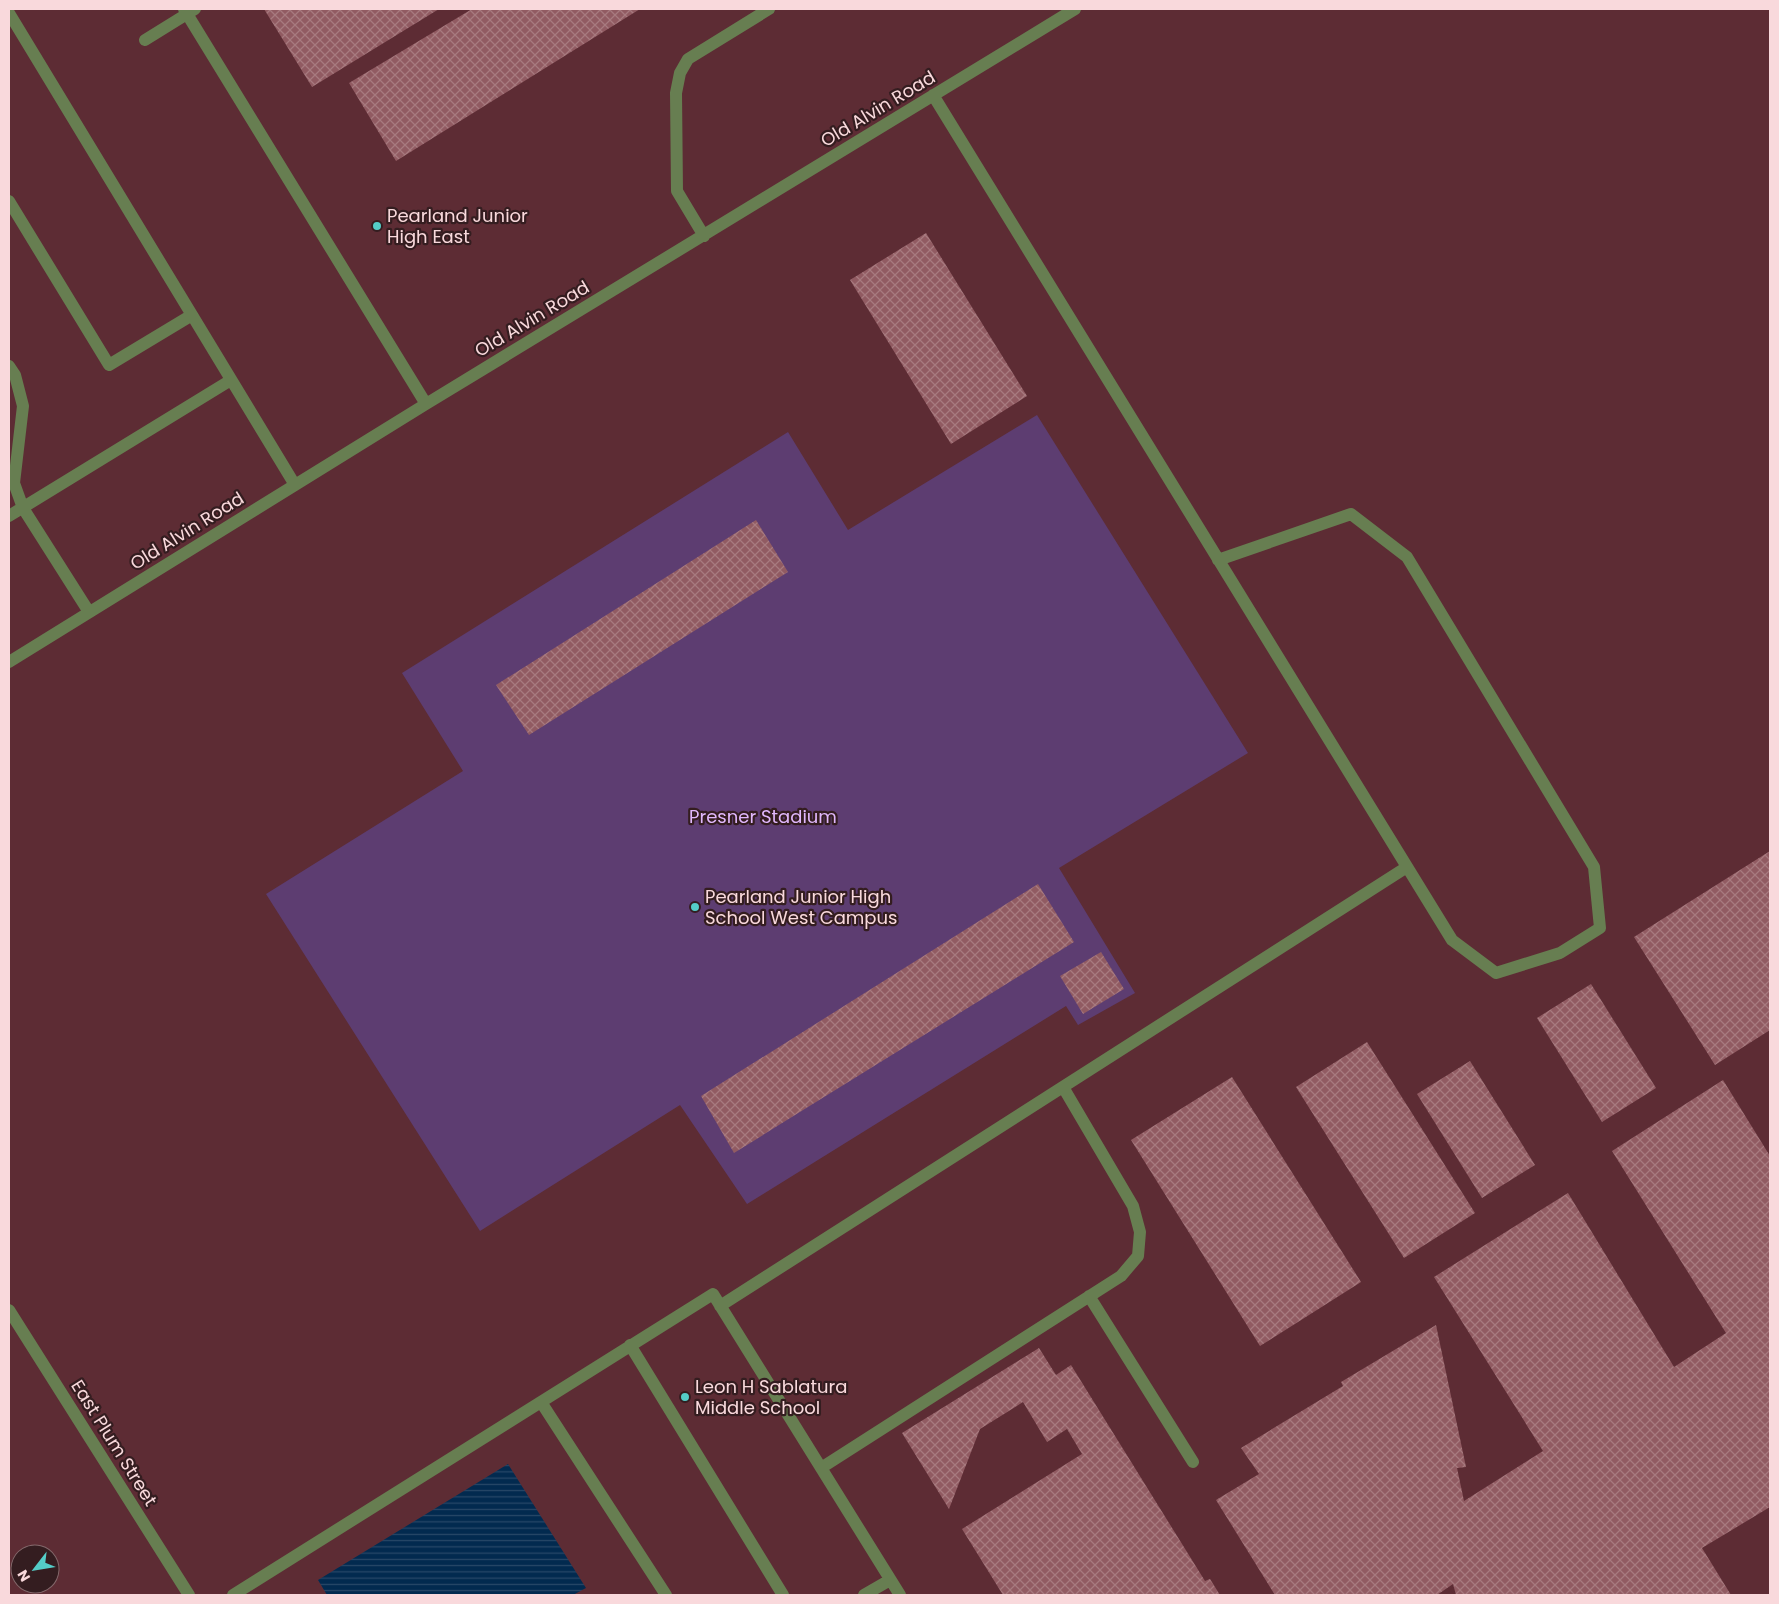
<svg xmlns="http://www.w3.org/2000/svg" width="1779" height="1604" viewBox="0 0 1779 1604" font-family="Poppins,sans-serif">
<style>
.green{fill:#5d3d71}
.water{fill:url(#water-rules)}
.building{fill:url(#building-cross-hatch)}
.lines{fill:none;stroke-linecap:round;stroke-linejoin:round}
.minor{stroke:#677e51;stroke-width:12}
.poi-dot{fill:#54cdc8;stroke:#341d20;stroke-width:2}
.labels{text-anchor:middle;stroke-width:4.5;stroke-linejoin:round;paint-order:stroke}
.street-label{font-size:18px;fill:#f9d9dc;stroke:#341d20}
.poi-label{font-size:18px;fill:#f9d9dc;stroke:#341d20;text-anchor:start}
.park-label{font-size:18px;fill:#e1b8fd;stroke:#341d20}
</style>
<defs>
<pattern id="water-rules" width="6" height="5" patternUnits="userSpaceOnUse" patternTransform="scale(1.25)"><rect width="6" height="5" fill="#022a4f"/><path d="M0 2.5h6" fill="none" stroke="#284868"/></pattern>
<pattern id="building-cross-hatch" width="8" height="8" patternUnits="userSpaceOnUse" patternTransform="scale(1.25)"><rect width="8" height="8" fill="#915b62"/><path d="M0 0l8 8M0 8l8-8" fill="none" stroke="#a77a7f"/></pattern>
</defs>
<rect width="100%" height="100%" fill="#5d2c34"/>
<!-- green -->
<path class="green" d="M 1037,415 L 1248,753 L 1059,868 L 1135,993 L 1078,1025 L 1066,1006 L 747,1204 L 680,1105 L 480,1231 L 266,894 L 463,771 L 402,673 L 788,432 L 848,530 Z"/>
<!-- water -->
<path class="water" d="M 508,1464 L 586,1588 L 573,1595 L 327,1595 L 318,1580 Z"/>
<!-- building -->
<path class="building" d="M 264,9 L 439,9 L 312,87 Z
M 472,9 L 640,9 L 396,161 L 349,83 Z
M 926,233 L 1027,396 L 951,444 L 850,280 Z
M 756,520 L 788,572 L 529,735 L 496,685 Z
M 1770,851 L 1770,1030 L 1715,1065 L 1634,937 Z
M 1038,884 L 1074,942 L 734,1153 L 701,1096 Z
M 1101,952 L 1124,989 L 1083,1014 L 1060,976 Z
M 1591,984 L 1656,1088 L 1602,1122 L 1537,1018 Z
M 1367,1042 L 1475,1213 L 1404,1258 L 1296,1087 Z
M 1470,1061 L 1535,1165 L 1482,1198 L 1417,1094 Z
M 1232,1077 L 1361,1282 L 1260,1346 L 1131,1140 Z
M 1723,1080 L 1770,1156 L 1770,1507 L 1702,1548 L 1731,1595 L 1456,1595 L 1453,1584 L 1437,1595 L 1275,1595 L 1216,1500 L 1259,1474 L 1241,1448 L 1343,1386 L 1341,1382 L 1436,1325 L 1466,1467 L 1457,1468 L 1464,1501 L 1543,1451 L 1434,1277 L 1568,1193 L 1674,1367 L 1726,1333 L 1612,1151 Z
M 1039,1348 L 1056,1375 L 1071,1365 L 1205,1581 L 1210,1579 L 1220,1595 L 1003,1595 L 962,1529 L 1082,1454 L 1067,1429 L 1047,1442 L 1023,1402 L 980,1429 L 949,1509 L 902,1433 Z"/>
<g class="lines">
<!-- minor -->
<path class="minor" d="M 184,9 L 426,404
M 9,13 L 295,485
M 145,40 L 195,9
M 933,95 L 1452,940 L 1496,973 L 1560,953 L 1600,928 L 1594,867 L 1407,557 L 1351,514 L 1218,560
M 9,201 L 109,365 L 192,315
M 704,236 L 677,191 L 676,93 L 680,73 L 688,59 L 769,9
M 9,366 L 15,375 L 23,406 L 14,483 L 23,508 L 89,612
M 9,516 L 231,380
M 9,662 L 426,404 L 1075,9
M 1089,1296 L 1193,1462
M 720,1306 L 1407,867
M 9,1310 L 189,1595
M 630,1345 L 783,1595
M 541,1402 L 666,1595
M 821,1468 L 1121,1276 L 1138,1256 L 1140,1232 L 1133,1206 L 1063,1087
M 233,1595 L 713,1294 L 900,1595
M 864,1595 L 890,1580"/>
</g>
<!-- markers -->
<g class="poi-dot">
<circle cx="377" cy="226" r="5"/>
<circle cx="695" cy="907" r="5"/>
<circle cx="685" cy="1397" r="5"/>
</g>
<g class="labels">
<!-- street labels -->
<g class="street-label">
<text transform="translate(878 109) rotate(-31)" y="6">Old Alvin Road</text>
<text transform="translate(532 319) rotate(-31)" y="6">Old Alvin Road</text>
<text transform="translate(187 531) rotate(-32)" y="6">Old Alvin Road</text>
<text transform="translate(114 1443) rotate(58)" y="6">East Plum Street</text>
</g>
<!-- poi labels -->
<g class="poi-label">
<text x="387" y="222">Pearland Junior<tspan x="387" dy="21">High East</tspan></text>
<text x="705" y="903">Pearland Junior High<tspan x="705" dy="21">School West Campus</tspan></text>
<text x="695" y="1393">Leon H Sablatura<tspan x="695" dy="21">Middle School</tspan></text>
</g>
<!-- park labels -->
<g class="park-label">
<text x="763" y="823">Presner Stadium</text>
</g>
</g>
<!-- border -->
<rect width="1779" height="1604" fill="none" stroke="#f9d9dc" stroke-width="20"/>
<!-- north arrow -->
<g transform="translate(35 1569) rotate(239)"><circle r="24" fill="#341d20" stroke="#83686b"/>
<path d="M0-4L9 19L0 12L-9 19Z" fill="#54cdc8"/>
<text y="-8" font-size="14" font-weight="bold" text-anchor="middle" fill="#f9d9dc">N</text>
</g>
</svg>
